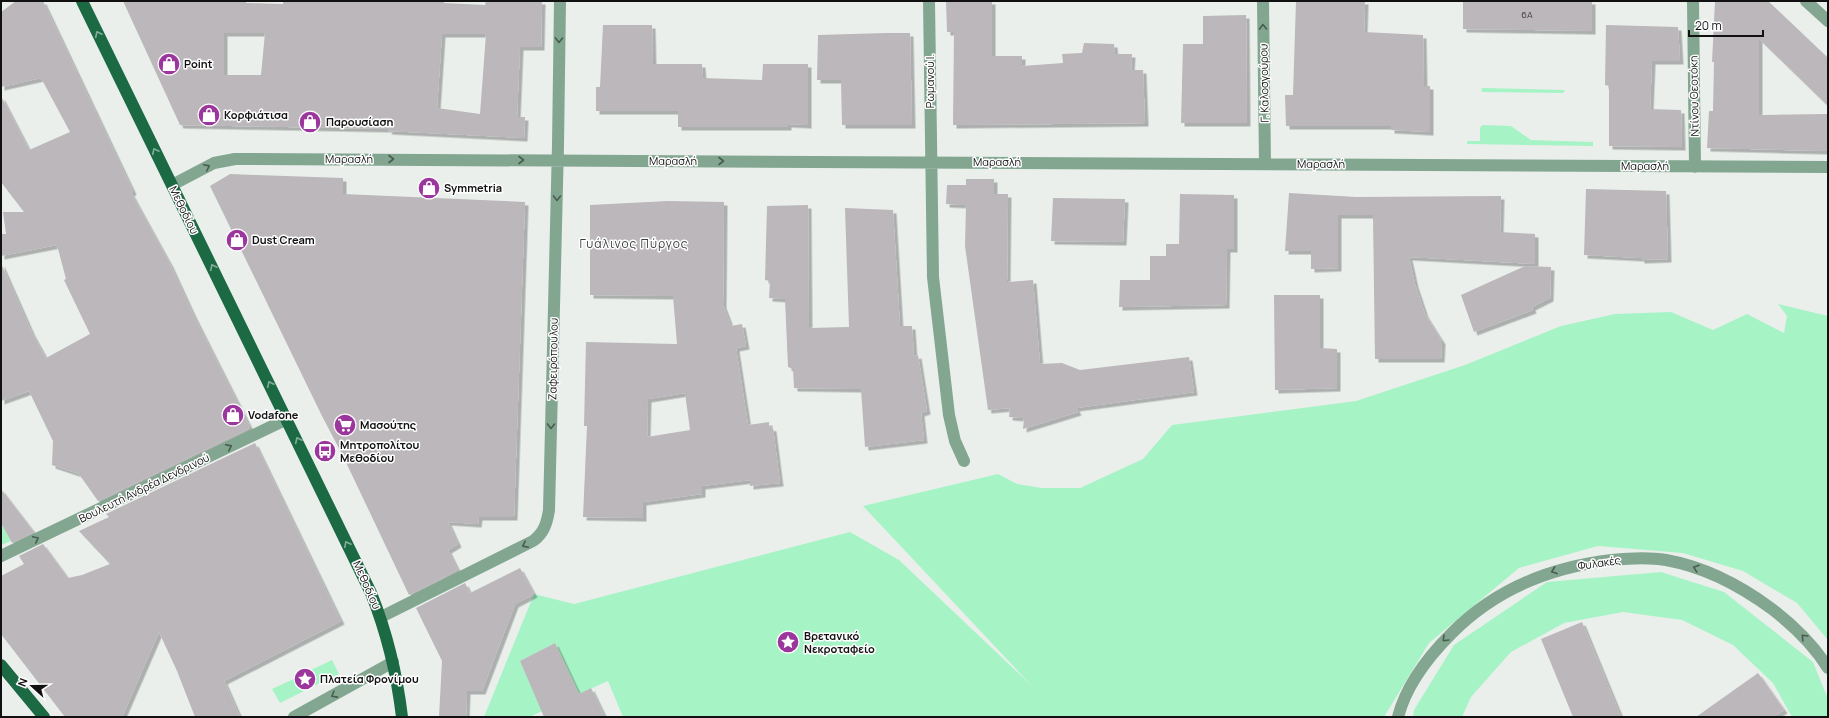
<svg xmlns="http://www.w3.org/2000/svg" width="1829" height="718" viewBox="0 0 1829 718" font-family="Manrope,sans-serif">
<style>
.green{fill:#a6f3c6}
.building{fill:#bbb7ba;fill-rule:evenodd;filter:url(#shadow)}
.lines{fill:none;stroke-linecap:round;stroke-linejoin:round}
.minor{stroke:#82a690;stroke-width:12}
.major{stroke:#1b6a44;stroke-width:12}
.oneway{stroke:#495c50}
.oneway2{stroke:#82ad98}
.labels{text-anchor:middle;stroke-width:3;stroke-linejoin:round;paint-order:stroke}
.number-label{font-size:9px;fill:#3b3a3a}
.poi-label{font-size:11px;font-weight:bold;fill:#101110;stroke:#fff;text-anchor:start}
.street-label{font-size:11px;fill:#101110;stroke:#fff}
.neighbourhood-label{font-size:12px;letter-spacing:1px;fill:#3c403d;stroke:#fff}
</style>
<defs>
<filter id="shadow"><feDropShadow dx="3.5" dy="3.5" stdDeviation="0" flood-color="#0004"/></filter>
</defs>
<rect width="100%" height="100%" fill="#eaefec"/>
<!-- green -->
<path class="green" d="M 1483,88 L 1564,90 L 1565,91 L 1563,93 L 1482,92 L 1481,89 Z
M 1482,125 L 1511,126 L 1531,140 L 1593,142 L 1593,146 L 1467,144 L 1467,141 L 1480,141 L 1480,128 Z
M 1778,304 L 1828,316 L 1828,640 L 1797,603 L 1743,571 L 1683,553 L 1598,546 L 1519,568 L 1429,643 L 1384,717 L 623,717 L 608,681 L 579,694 L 555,643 L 520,661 L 542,711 L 530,717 L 484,717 L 534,594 L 574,604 L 850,532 L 899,560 L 1032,686 L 863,506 L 998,474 L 1017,484 L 1042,488 L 1080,488 L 1143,459 L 1172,425 L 1356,401 L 1465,365 L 1561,326 L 1615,314 L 1671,312 L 1713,330 L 1747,314 L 1784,333 L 1787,316 Z
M 2,525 L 11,541 L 1,545 L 1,526 Z
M 1661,572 L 1724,592 L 1813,662 L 1828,699 L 1828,717 L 1792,717 L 1773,683 L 1733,645 L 1682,620 L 1623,612 L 1564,623 L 1511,652 L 1471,697 L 1462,717 L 1413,717 L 1414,710 L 1454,645 L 1547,582 Z
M 332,660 L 339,674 L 314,686 L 307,672 Z
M 298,677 L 304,691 L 280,703 L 272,689 Z"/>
<!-- building -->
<path class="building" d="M 16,1 L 43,1 L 133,191 L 131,193 L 170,264 L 193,314 L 250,427 L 248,429 L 98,501 L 79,474 L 52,465 L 53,441 L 29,391 L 1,401 L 1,263 L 32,333 L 46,358 L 90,334 L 64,280 L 66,279 L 57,245 L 1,256 L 1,234 L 6,234 L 3,212 L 24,212 L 1,182 L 1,96 L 29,150 L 70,132 L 41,78 L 1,87 L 1,12 Z
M 123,1 L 246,1 L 246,3 L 283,4 L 283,1 L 444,1 L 444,3 L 485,5 L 486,1 L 542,1 L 541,47 L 520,47 L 517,117 L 525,117 L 524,138 L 388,131 L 389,129 L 180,125 ZM 224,33 L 265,33 L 261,75 L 224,75 ZM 442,34 L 486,34 L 480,114 L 437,108 Z
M 946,1 L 992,1 L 992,56 L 1022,56 L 1022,66 L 1063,63 L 1062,54 L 1082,53 L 1084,43 L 1114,44 L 1115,54 L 1132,54 L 1131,70 L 1143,70 L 1145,123 L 953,125 L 954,32 L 947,32 Z
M 1296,1 L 1365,1 L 1364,32 L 1423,35 L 1424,86 L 1430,86 L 1430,132 L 1391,130 L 1391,126 L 1286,126 L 1285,95 L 1293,95 Z
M 1463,1 L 1592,1 L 1592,31 L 1463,29 Z
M 1715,1 L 1768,1 L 1828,58 L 1828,106 L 1759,39 L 1759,115 L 1828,114 L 1828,151 L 1707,148 L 1709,111 L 1713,111 L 1714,62 L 1712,62 Z
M 1246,15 L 1247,123 L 1181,123 L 1183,44 L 1203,44 L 1203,16 Z
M 603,25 L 652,25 L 653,64 L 702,64 L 703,78 L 762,80 L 763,64 L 808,64 L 808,125 L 788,124 L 788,127 L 678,127 L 678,111 L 596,111 L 596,87 L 600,87 Z
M 1606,25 L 1678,27 L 1680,61 L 1652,61 L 1650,109 L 1681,110 L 1682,147 L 1609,146 L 1609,86 L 1605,85 Z
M 886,33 L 910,33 L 912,125 L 842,125 L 841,80 L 817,80 L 818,35 Z
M 230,174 L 343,178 L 343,194 L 525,202 L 514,517 L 479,517 L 478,524 L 448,522 L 458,544 L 448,550 L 458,570 L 409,595 L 343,456 L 322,416 L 210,186 Z
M 966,179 L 994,179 L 994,194 L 1008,194 L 1007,282 L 1033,280 L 1040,364 L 1062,363 L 1080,370 L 1189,357 L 1194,392 L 1076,408 L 1078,412 L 1023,429 L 1024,418 L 1009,417 L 1010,408 L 988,410 L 965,246 L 966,205 L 946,204 L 947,185 L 966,185 Z
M 1586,189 L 1666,191 L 1668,259 L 1641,260 L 1641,258 L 1584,255 Z
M 1289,193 L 1356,197 L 1501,196 L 1500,232 L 1535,234 L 1535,264 L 1409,257 L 1415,284 L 1425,314 L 1442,341 L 1441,359 L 1375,359 L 1373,215 L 1338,215 L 1338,268 L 1311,269 L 1311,251 L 1285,251 Z
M 1180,194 L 1234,195 L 1234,249 L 1227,249 L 1226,305 L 1119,307 L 1120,280 L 1150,280 L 1150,256 L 1166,256 L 1166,244 L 1179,244 Z
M 1053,198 L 1125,199 L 1123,242 L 1051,241 Z
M 668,201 L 724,202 L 723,305 L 731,326 L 742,324 L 746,346 L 736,348 L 748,425 L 769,422 L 769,427 L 773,428 L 780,483 L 750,486 L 750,480 L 702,486 L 702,494 L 643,502 L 643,518 L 583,517 L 587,426 L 584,426 L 586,342 L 677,344 L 673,296 L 590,295 L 590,205 ZM 685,393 L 690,430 L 647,437 L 648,399 Z
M 808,205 L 809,328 L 849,327 L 845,208 L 893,210 L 900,326 L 912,326 L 914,356 L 918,355 L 927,411 L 921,413 L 924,440 L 865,447 L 861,389 L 794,388 L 793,369 L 788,367 L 785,299 L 769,298 L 770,281 L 765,280 L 767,206 Z
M 1525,266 L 1551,267 L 1550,298 L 1532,307 L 1533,310 L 1474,332 L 1461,295 Z
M 1274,295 L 1320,295 L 1320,348 L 1337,349 L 1337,388 L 1275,390 Z
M 255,443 L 341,621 L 224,681 L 240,717 L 195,717 L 177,671 L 159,632 L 122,717 L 65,717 L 1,634 L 1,576 L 24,564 L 19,556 L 43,544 L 68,578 L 82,575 L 110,564 L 79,531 L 109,517 L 106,514 Z
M 1,489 L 34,532 L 12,543 L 1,523 Z
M 520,568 L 534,594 L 515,604 L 482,691 L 467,691 L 466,717 L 439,717 L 442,661 L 416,608 L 465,583 L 470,593 Z
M 1582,622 L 1621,717 L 1573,717 L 1541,639 Z
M 555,643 L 579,694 L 591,688 L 605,717 L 544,717 L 520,661 Z
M 1758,673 L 1784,710 L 1773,717 L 1696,717 Z"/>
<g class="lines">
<!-- minor -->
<path class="minor" d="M 929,1 L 933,277 L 949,415 L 955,441 L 964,461
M 1263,1 L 1265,164
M 1693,1 L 1695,167
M 1806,1 L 1828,21
M 172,185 L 214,163 L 235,159 L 1828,167
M 1,556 L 287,419
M 381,617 L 533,541 C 544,533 547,523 549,510 L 558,145 L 560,1
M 294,717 L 393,662
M 1398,717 C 1406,686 1429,656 1451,634 C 1494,590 1551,567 1612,560 C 1630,558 1649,557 1666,560 C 1705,567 1741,586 1772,609 C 1794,626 1813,644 1828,668"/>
<!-- major -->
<path class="major" d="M 82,1 L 371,593 C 387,633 397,675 402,717
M 1,665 L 44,717"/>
</g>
<!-- one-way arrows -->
<defs><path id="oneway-chevron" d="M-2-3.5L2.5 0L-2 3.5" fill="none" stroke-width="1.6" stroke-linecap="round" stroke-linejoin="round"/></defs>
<g class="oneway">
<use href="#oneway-chevron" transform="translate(1263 27) rotate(-91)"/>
<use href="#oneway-chevron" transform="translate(559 40) rotate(91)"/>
<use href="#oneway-chevron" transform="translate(391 159)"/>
<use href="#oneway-chevron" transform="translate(521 160)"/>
<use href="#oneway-chevron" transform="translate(721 161)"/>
<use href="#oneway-chevron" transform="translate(207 167) rotate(-26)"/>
<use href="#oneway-chevron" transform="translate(557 198) rotate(91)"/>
<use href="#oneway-chevron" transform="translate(551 426) rotate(91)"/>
<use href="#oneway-chevron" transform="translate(229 447) rotate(-26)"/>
<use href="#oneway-chevron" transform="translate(36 539) rotate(-25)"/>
<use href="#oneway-chevron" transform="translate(525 545) rotate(153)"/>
<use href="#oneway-chevron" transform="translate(1696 568) rotate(-161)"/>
<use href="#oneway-chevron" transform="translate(1554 571) rotate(160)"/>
<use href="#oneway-chevron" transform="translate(1804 637) rotate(-134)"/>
<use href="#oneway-chevron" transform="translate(1445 639) rotate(135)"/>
<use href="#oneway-chevron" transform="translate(334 695) rotate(151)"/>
</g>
<g class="oneway2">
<use href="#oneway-chevron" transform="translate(98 34) rotate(-116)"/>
<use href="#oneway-chevron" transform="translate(155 151) rotate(-116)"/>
<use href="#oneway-chevron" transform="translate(213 267) rotate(-116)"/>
<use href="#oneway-chevron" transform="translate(270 384) rotate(-116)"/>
<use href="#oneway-chevron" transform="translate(298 440) rotate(-116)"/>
<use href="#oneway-chevron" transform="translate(347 544) rotate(-116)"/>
</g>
<!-- icons -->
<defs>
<g id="shop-disc" transform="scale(1.15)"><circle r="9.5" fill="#9a369c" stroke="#fff"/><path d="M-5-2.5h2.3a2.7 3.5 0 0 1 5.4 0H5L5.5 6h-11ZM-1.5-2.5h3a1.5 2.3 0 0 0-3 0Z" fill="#fff"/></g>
<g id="supermarket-disc" transform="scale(1.15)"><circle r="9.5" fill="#9a369c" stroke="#fff"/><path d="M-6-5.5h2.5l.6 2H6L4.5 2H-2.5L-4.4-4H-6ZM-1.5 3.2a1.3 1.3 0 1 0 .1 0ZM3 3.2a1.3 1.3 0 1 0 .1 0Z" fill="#fff"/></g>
<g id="bus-disc" transform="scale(1.15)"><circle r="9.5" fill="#9a369c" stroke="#fff"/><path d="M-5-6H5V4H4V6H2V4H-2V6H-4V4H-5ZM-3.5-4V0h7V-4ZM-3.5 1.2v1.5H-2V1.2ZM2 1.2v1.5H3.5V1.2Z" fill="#fff"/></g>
<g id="sight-disc" transform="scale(1.15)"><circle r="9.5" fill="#9a369c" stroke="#fff"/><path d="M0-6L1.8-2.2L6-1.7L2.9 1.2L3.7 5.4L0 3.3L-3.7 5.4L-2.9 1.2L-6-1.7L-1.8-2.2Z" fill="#fff"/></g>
</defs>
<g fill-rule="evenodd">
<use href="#shop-disc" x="169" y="64"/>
<use href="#shop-disc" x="209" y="115"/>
<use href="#shop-disc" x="310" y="122"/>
<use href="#shop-disc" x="429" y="188"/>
<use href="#shop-disc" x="237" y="240"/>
<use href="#shop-disc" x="233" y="415"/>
<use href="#supermarket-disc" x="345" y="425"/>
<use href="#bus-disc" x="325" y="451"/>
<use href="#sight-disc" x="788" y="642"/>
<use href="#sight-disc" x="305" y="679"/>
</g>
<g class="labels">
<!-- number labels -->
<g class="number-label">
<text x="1527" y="18">6Α</text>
</g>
<!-- poi labels -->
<g class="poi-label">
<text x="184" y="68">Point</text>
<text x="224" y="119">Κορφιάτισα</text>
<text x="326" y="126">Παρουσίαση</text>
<text x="444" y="192">Symmetria</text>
<text x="252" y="244">Dust Cream</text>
<text x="248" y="419">Vodafone</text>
<text x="360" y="429">Μασούτης</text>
<text x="340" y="449">Μητροπολίτου<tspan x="340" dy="13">Μεθοδίου</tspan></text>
<text x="804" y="640">Βρετανικό<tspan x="804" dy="13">Νεκροταφείο</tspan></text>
<text x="320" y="683">Πλατεία Φρονίμου</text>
</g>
<!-- street labels -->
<g class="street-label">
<text transform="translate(930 81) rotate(-90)" y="4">Ρωμανού Ι.</text>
<text transform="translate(1264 83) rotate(-91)" y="4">Γ. Καλοσγούρου</text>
<text transform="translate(1694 96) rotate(-91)" y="4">Ντίνου Θεοτόκη</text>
<text x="349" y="163">Μαρασλή</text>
<text x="673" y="165">Μαρασλή</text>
<text x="997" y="166">Μαρασλή</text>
<text x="1321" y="168">Μαρασλή</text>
<text x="1645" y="170">Μαρασλή</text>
<text transform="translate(184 210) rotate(64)" y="4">Μεθοδίου</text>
<text transform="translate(553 359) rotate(-89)" y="4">Ζαφειρόπουλου</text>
<text transform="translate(144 488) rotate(-26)" y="4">Βουλευτή Ανδρέα Δενδρινού</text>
<text transform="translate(1599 563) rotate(-8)" y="4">Φυλακές</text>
<text transform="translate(367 585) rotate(66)" y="4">Μεθοδίου</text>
</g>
<!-- neighbourhood labels -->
<g class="neighbourhood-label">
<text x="634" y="248">Γυάλινος Πύργος</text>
</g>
</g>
<!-- border -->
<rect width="1829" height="718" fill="none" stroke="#101110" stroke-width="4"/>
<!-- north arrow -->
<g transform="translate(32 686) rotate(291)" stroke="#ffffff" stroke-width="3" paint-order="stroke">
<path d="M0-3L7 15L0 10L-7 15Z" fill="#101110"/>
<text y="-6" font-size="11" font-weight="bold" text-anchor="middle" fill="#101110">N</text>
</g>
<!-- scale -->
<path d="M1689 30v6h74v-6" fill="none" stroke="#101110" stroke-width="2"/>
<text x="1695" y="30" font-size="12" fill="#101110" stroke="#ffffff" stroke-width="3" paint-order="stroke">20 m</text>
</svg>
